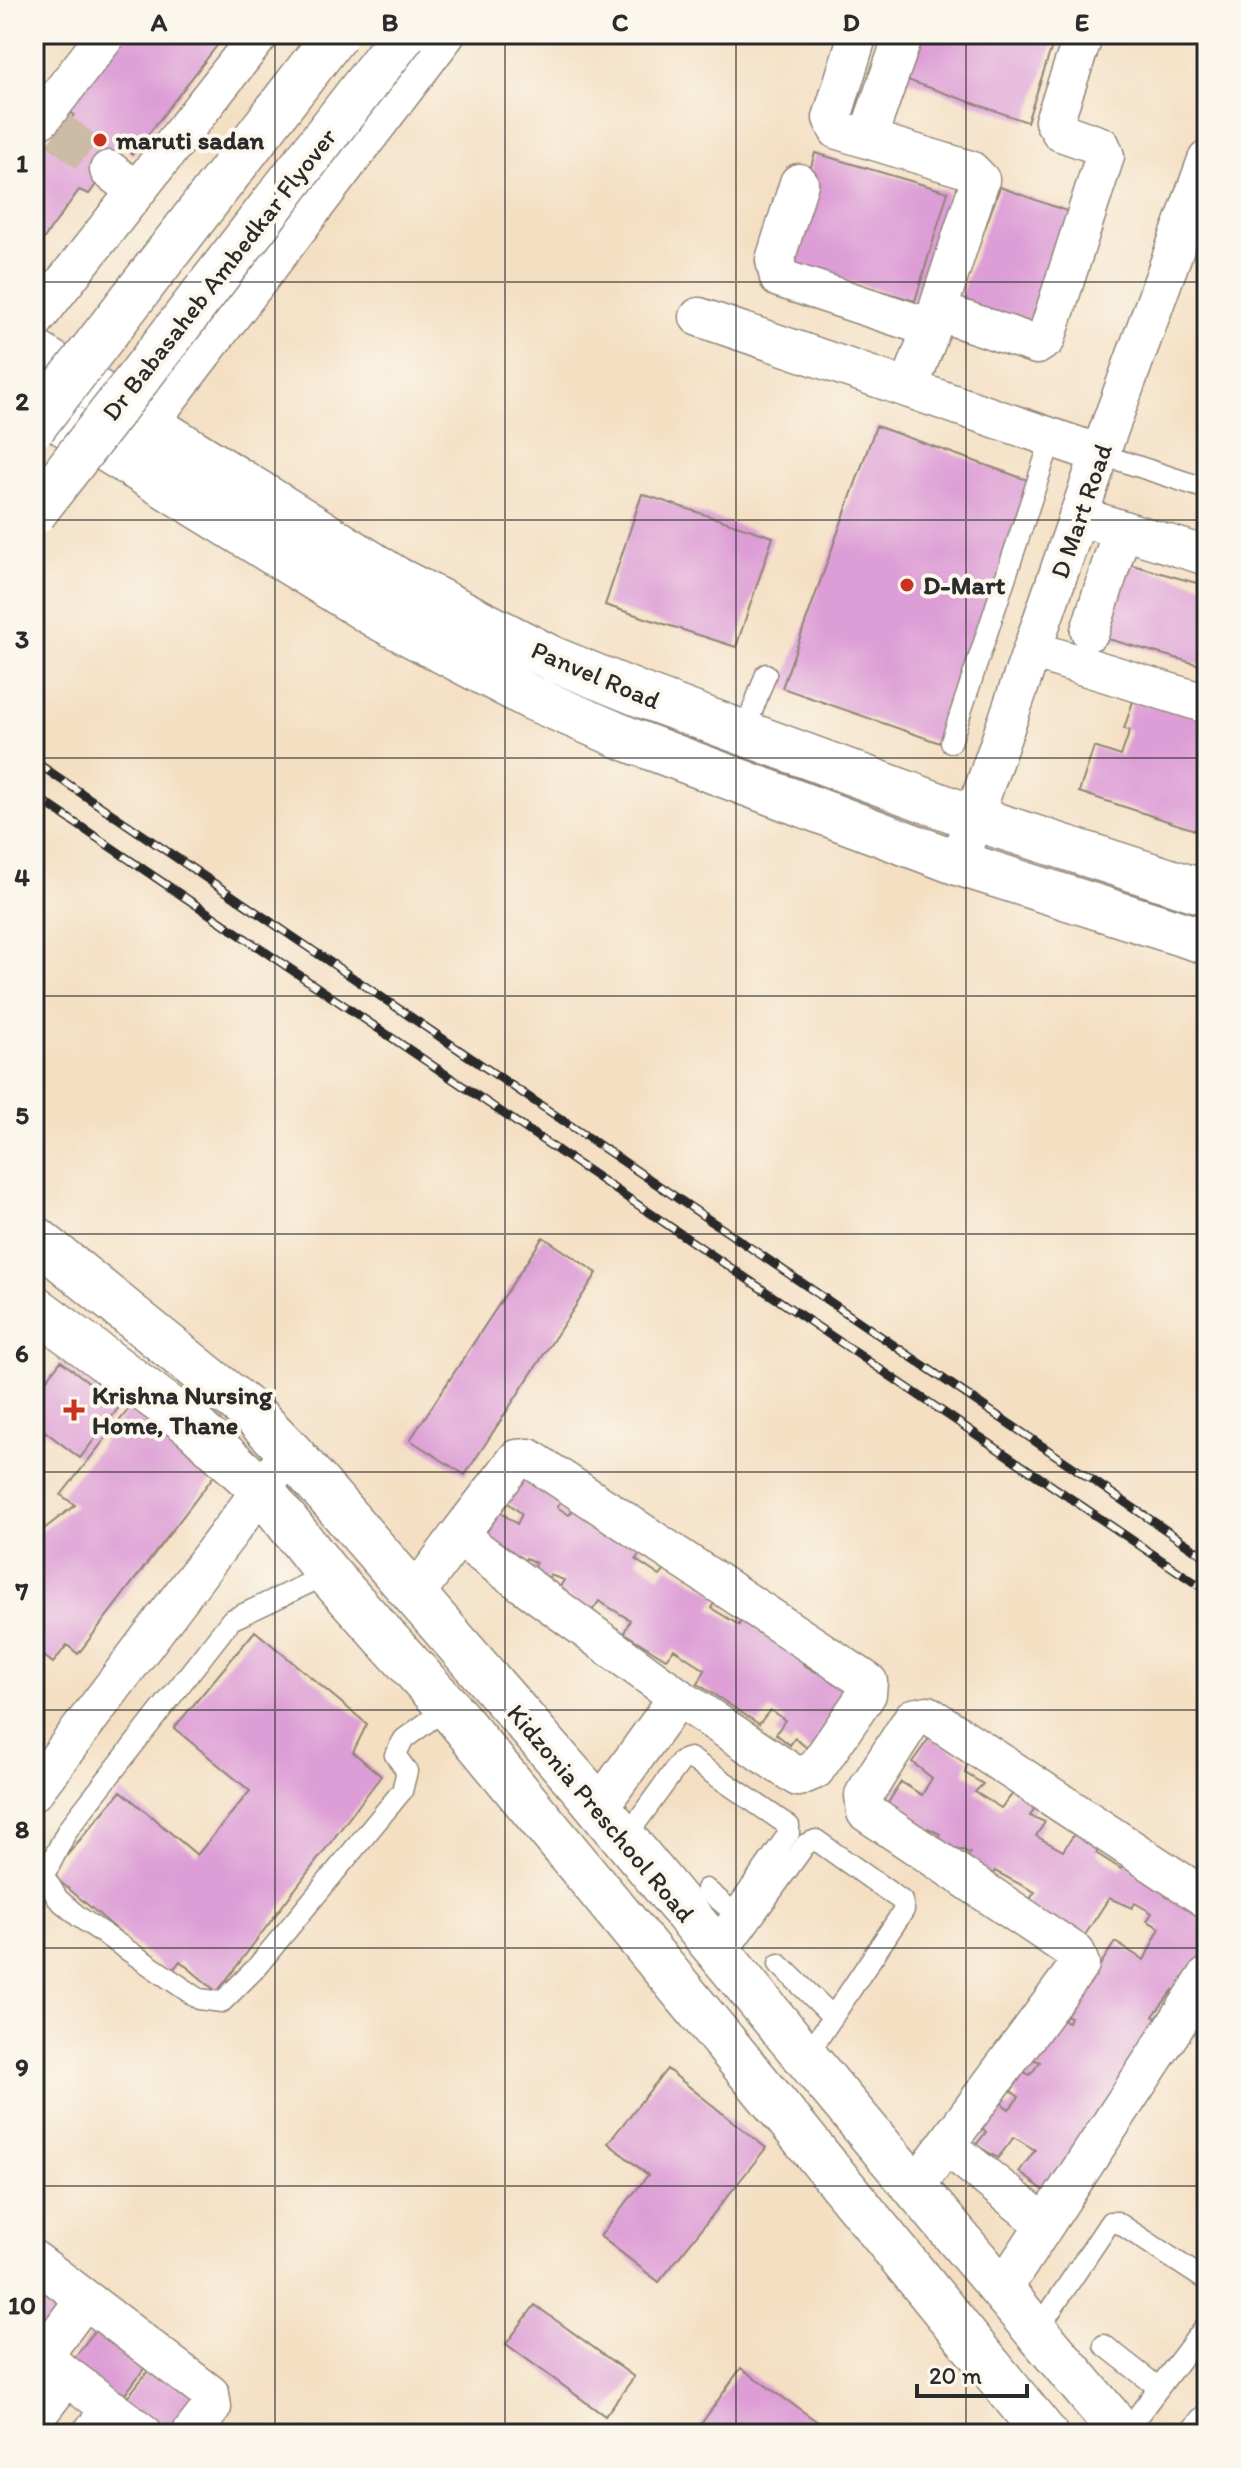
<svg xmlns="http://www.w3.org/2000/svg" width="1241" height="2468" viewBox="0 0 1241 2468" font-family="Itim,sans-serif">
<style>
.building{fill:#dd9dd6}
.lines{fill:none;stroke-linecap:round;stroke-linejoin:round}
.street-tunnel{stroke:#ccbba5;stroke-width:38;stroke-dasharray:38 19;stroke-linecap:butt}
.lane-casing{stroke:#908577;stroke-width:23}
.street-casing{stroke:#908577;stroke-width:41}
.secondary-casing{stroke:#908577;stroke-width:47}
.lane{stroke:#fff;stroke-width:20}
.street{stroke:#fff;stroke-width:38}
.secondary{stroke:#fff;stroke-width:44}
.rail-casing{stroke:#2b2b2b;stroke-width:9}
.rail{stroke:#fbf7ec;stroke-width:6;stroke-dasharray:18;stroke-linecap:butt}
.secondary-bridge-casing{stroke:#908577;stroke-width:47;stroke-linecap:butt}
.secondary-bridge{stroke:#fff;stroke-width:44}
.grid{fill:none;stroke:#2b2b2b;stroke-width:2;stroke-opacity:0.55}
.poi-dot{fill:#c8321e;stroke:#fbf7ec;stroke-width:3}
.labels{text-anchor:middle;stroke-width:8;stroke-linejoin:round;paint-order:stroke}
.poi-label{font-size:26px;font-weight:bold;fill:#2b2b2b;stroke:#fbf7ec;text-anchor:start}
.street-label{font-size:26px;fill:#2b2b2b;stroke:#fbf7ec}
.neatline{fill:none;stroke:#2b2b2b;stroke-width:3}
.grid-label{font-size:26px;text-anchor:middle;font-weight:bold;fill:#2b2b2b}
</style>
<rect width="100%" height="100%" fill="#fbf7ec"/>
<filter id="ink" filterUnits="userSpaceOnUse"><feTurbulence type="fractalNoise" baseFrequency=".0125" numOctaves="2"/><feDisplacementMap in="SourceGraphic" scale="16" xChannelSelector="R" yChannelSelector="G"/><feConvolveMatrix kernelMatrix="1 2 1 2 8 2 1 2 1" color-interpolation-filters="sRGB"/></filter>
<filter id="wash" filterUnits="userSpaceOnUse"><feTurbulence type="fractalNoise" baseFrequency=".006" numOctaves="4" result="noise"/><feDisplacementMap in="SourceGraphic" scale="32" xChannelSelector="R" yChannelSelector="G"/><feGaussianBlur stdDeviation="1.8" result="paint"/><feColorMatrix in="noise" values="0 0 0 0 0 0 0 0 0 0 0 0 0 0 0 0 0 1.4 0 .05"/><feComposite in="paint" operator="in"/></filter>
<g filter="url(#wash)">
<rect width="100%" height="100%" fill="#f4dfc3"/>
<g id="blocks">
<!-- building -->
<path class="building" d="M 112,34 L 226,34 L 132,155 L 124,146 L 89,194 L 79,190 L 34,252 L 34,134 L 51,146 L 74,115 L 58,102 Z
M 911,34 L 1056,34 L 1027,122 L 896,76 Z
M 815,153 L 948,192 L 915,301 L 783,262 Z
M 1000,187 L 1072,213 L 1029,328 L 958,302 Z
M 876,426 L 1033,482 L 940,743 L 782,688 Z
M 642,494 L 773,537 L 736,647 L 605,605 Z
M 1122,562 L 1207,586 L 1207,667 L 1101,637 Z
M 1135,695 L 1207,719 L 1207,822 L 1204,833 L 1079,792 L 1094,747 L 1121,756 L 1130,730 L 1124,729 Z
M 543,1237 L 597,1273 L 465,1475 L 410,1440 Z
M 61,1361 L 120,1406 L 80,1458 L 34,1423 L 34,1396 Z
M 132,1405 L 219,1469 L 78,1654 L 67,1645 L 53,1663 L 34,1648 L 34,1527 L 40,1532 L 75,1505 L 61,1495 Z
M 528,1473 L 566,1494 L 557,1507 L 569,1515 L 579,1503 L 643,1548 L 636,1560 L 660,1576 L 668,1566 L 719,1596 L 711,1608 L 739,1625 L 744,1613 L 807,1653 L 803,1664 L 816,1672 L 823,1660 L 857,1692 L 814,1754 L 795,1738 L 790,1745 L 776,1734 L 785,1720 L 770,1710 L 759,1724 L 698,1684 L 705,1670 L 674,1649 L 666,1659 L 624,1633 L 630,1620 L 599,1601 L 592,1611 L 558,1590 L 564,1580 L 550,1575 L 544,1586 L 528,1576 L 536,1563 L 526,1558 L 519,1567 L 484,1536 L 500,1512 L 517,1524 L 522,1514 L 507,1502 Z
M 255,1631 L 367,1724 L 353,1752 L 381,1776 L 217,1992 L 180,1961 L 170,1974 L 51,1874 L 121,1791 L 197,1855 L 250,1791 L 174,1728 Z
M 930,1737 L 968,1759 L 965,1773 L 983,1784 L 975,1792 L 1001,1808 L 1015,1791 L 1037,1804 L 1030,1816 L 1045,1822 L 1036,1836 L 1063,1851 L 1078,1828 L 1104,1843 L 1096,1853 L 1121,1869 L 1127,1862 L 1207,1913 L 1207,1951 L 1181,1997 L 1173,1990 L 1153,2016 L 1161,2023 L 1045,2191 L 1019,2172 L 1035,2150 L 1014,2137 L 998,2158 L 976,2145 L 986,2132 L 982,2129 L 1000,2102 L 1009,2109 L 1019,2097 L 1011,2091 L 1024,2072 L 1030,2075 L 1040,2062 L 1028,2057 L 1060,2019 L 1068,2022 L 1070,2017 L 1063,2014 L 1093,1976 L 1115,1942 L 1144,1960 L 1160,1928 L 1147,1921 L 1152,1913 L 1135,1903 L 1132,1908 L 1109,1898 L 1083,1938 L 1026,1905 L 1035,1892 L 995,1871 L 987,1882 L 962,1866 L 970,1853 L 957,1848 L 951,1855 L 935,1843 L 940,1834 L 928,1828 L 923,1836 L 883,1811 L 901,1782 L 922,1795 L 932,1778 L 912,1762 Z
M 667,2069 L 766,2148 L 659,2282 L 600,2236 L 648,2175 L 608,2143 Z
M 34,2278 L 68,2300 L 34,2339 Z
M 535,2305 L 634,2377 L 605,2416 L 506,2344 Z
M 101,2322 L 151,2359 L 120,2401 L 70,2364 Z
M 155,2362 L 204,2403 L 181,2434 L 161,2434 L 123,2403 Z
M 741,2368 L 835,2434 L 694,2434 Z"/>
</g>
</g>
<g filter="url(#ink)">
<use href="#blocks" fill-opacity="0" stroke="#908577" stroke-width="2"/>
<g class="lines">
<!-- street-tunnel -->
<path class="street-tunnel" d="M 58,130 L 109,170"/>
<!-- lane casing -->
<g class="lane-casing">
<path id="lane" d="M 1100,454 L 1207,489
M 744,733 L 766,674
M 951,742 L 1052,437
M 328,1574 L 231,1620 L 68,1829 L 44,1876 L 58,1899 L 79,1917 L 199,1999 L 222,2002 L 255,1969 L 402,1791 L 407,1771 L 395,1755 L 404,1739 L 448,1707
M 625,1838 L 681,1761 L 690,1758 L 789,1826 L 789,1833 L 712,1943
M 706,1889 L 733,1912
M 724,1958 L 806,1844 L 816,1840 L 902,1901 L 904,1910 L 806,2057
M 779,1964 L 833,2017
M 1037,2331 L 1110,2222 L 1117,2222 L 1207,2281
M 1104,2345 L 1159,2388
M 1124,2434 L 1207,2324"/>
</g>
<!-- street casing -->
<g class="street-casing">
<path id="street" d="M 858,34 L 832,118 L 838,130 L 970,170 L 980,180 L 939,306 L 946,314 L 1037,345 L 1046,339 L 1105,156 L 1101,146 L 1061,132 L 1054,121 L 1084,34
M 34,119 L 42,118 L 107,34
M 867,139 L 904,34
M 109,170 L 136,191
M 799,183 L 775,260 L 779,278 L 931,328
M 699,317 L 1100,454
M 34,321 L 260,34
M 909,388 L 936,316
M 130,448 L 446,34
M 1078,516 L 1207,556
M 1090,631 L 1122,530
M 1032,650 L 1207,704
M 958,863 L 1100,454 L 1207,160
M 529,1458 L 868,1682 L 867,1694 L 815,1770 L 798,1777 L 678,1697 L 458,1536 L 517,1459 Z
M 414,1596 L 458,1536
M 34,1791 L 290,1452
M 599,1807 L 678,1697
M 946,2145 L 1045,2224
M 915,2187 L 1080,1964 L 1076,1953 L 866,1812 L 864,1795 L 913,1718 L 928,1715 L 1207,1899
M 34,2260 L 210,2394 L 212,2407 L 191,2434
M 1002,2290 L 1207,1977
M 34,2351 L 144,2434
M 34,2368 L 85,2299
M 34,2419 L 67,2376
M 91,2434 L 112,2409
M 1200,2434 L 1207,2425"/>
</g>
<!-- secondary casing -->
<g class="secondary-casing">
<path id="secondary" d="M 34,352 L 396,579 L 553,659 L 644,696 L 974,818 L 1207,893
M 34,405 L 378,617 L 532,698 L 630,740 L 958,863 L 1207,942
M 34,1237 L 254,1415 L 290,1452 L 581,1786 L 843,2102 L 1123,2434
M 34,1307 L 191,1424 L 261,1489 L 328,1574 L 448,1707 L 798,2131 L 1045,2434"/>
</g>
<!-- lane -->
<use href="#lane" class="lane"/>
<!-- street -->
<use href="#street" class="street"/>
<!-- secondary -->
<use href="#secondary" class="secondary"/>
<!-- rail casing -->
<g class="rail-casing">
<path id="rail" d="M 34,761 L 1207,1558
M 34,795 L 1207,1591"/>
</g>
<!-- rail -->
<use href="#rail" class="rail"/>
<!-- secondary-bridge casing -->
<g class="secondary-bridge-casing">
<path id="secondary-bridge" d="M 34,426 L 336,34
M 34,513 L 404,34"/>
</g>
<!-- secondary-bridge -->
<use href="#secondary-bridge" class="secondary-bridge"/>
</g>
</g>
<!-- grid -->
<path class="grid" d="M 275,34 L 275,2434M 505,34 L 505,2434M 736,34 L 736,2434M 966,34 L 966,2434M 34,282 L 1207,282M 34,520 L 1207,520M 34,758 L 1207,758M 34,996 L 1207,996M 34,1234 L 1207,1234M 34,1472 L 1207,1472M 34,1710 L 1207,1710M 34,1948 L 1207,1948M 34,2186 L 1207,2186"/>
<!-- markers -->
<g class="poi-dot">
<circle cx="100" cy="140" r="8"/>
<circle cx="907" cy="585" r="8"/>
<path d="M70 1398h8v8h8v8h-8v8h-8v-8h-8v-8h8z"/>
</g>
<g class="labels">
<!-- poi labels -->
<g class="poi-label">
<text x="116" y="149">maruti sadan</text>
<text x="923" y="594">D-Mart</text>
<text x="92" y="1404">Krishna Nursing<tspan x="92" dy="30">Home, Thane</tspan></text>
</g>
<!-- street labels -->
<g class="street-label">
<text transform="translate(219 274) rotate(-52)" y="9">Dr Babasaheb Ambedkar Flyover</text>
<text transform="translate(1081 511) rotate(-71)" y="9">D Mart Road</text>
<text transform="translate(596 675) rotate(23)" y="9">Panvel Road</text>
<text transform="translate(601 1813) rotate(50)" y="9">Kidzonia Preschool Road</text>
</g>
</g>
<!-- margin -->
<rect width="1241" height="2468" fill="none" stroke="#fbf7ec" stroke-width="88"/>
<!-- scale -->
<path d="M917 2384v12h110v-12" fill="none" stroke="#2b2b2b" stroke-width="4"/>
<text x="929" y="2384" font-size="24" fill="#2b2b2b" stroke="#fbf7ec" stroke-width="6" paint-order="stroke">20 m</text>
<rect x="44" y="44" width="1153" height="2380" class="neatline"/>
<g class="grid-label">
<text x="159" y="31">A</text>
<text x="390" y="31">B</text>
<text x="620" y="31">C</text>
<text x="851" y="31">D</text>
<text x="1082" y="31">E</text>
<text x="22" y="172">1</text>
<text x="22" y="410">2</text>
<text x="22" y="648">3</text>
<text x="22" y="886">4</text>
<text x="22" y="1124">5</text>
<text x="22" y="1362">6</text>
<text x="22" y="1600">7</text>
<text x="22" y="1838">8</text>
<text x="22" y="2076">9</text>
<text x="22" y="2314">10</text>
</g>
</svg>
